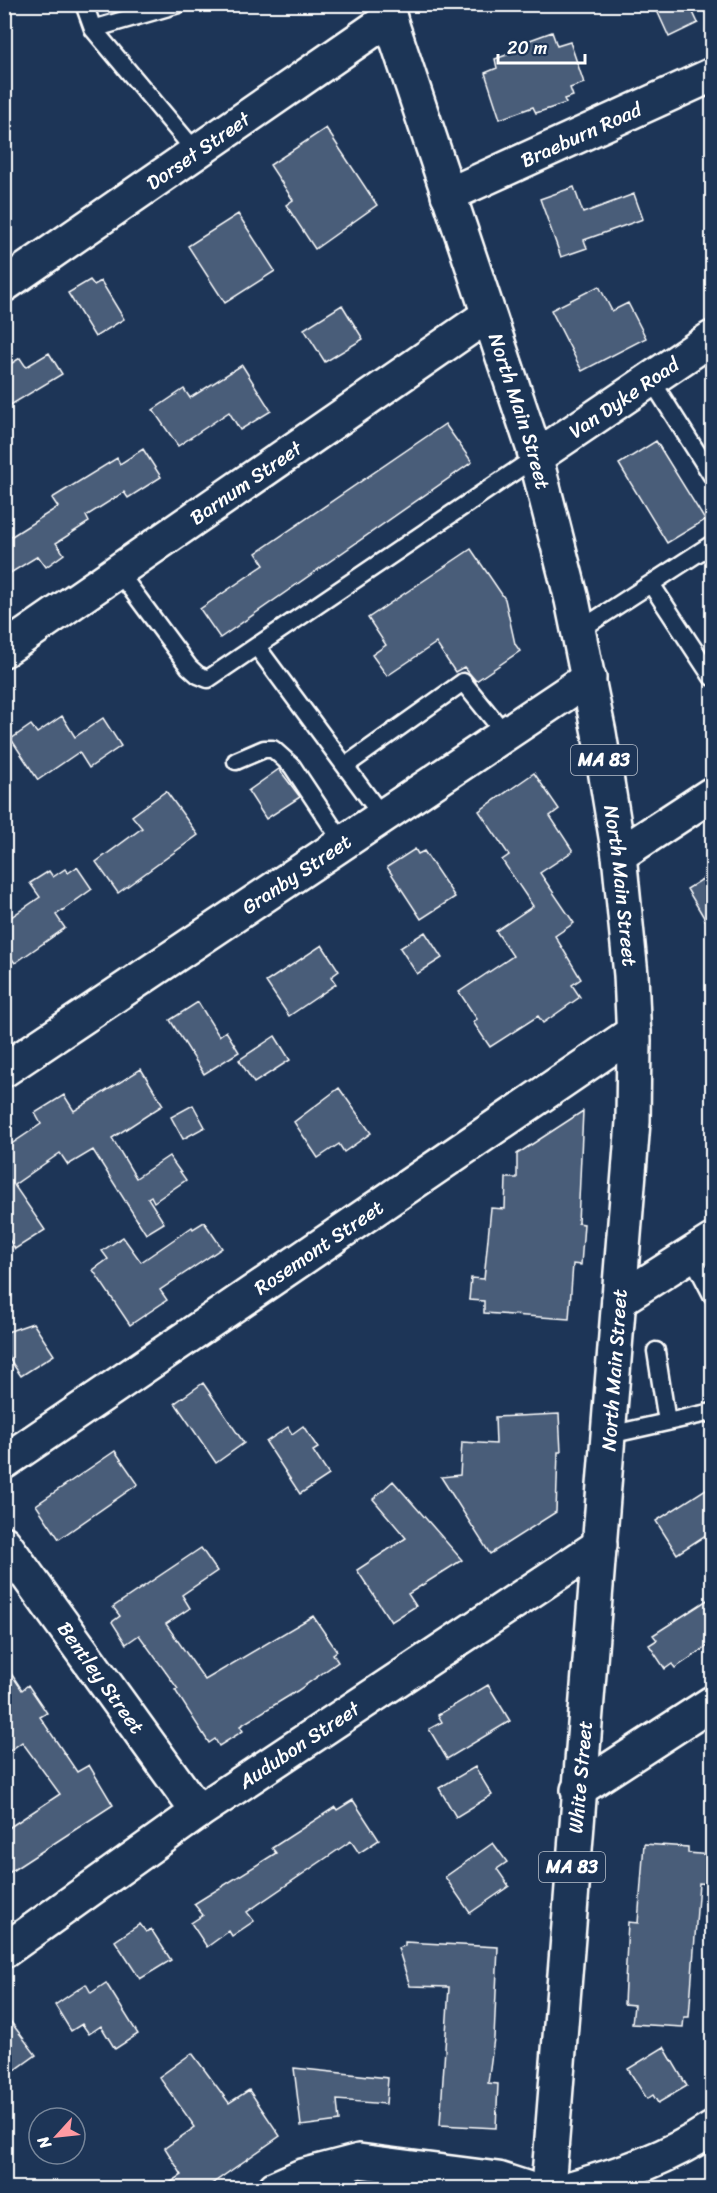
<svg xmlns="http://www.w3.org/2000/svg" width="717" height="2193" viewBox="0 0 717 2193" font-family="Sriracha,sans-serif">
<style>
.building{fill:#4a5d79;stroke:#fff;stroke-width:1.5}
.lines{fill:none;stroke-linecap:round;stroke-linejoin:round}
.lane-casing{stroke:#fff;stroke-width:21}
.street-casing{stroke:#fff;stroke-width:38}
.secondary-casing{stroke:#fff;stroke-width:38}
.primary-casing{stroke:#fff;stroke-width:38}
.lane{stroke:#1d3557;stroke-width:16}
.street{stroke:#1d3557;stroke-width:33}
.secondary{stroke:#1d3557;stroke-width:33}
.primary{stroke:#1d3557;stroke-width:33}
.labels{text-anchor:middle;stroke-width:5;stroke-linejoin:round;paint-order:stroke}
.shield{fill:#1d3557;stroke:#bbc2cd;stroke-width:1.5}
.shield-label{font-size:18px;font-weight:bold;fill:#fff}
.street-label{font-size:20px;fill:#fff;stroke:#1d3557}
</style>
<rect width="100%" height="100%" fill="#1d3557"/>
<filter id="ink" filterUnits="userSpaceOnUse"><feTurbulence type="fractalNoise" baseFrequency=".0167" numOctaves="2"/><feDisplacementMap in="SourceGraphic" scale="12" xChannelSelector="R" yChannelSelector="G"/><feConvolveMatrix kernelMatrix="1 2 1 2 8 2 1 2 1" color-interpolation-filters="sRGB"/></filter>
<g filter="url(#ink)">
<!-- building -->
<path class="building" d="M 654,4 L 689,4 L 698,23 L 669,37 Z
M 552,32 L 557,46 L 570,42 L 584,83 L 570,88 L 573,96 L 564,99 L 566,103 L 536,113 L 533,107 L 500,119 L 485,73 L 497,68 L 495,59 L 521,50 L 519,44 Z
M 326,128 L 377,205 L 315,249 L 286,205 L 293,200 L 270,165 Z
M 574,187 L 583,213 L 634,194 L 643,219 L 584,240 L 587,248 L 561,257 L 540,199 Z
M 238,214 L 275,271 L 225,303 L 188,246 Z
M 90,280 L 94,285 L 101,281 L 124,319 L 95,337 L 68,293 Z
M 599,286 L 612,311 L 628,303 L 646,338 L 582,371 L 551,310 Z
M 342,305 L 363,339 L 325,362 L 304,329 Z
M 49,353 L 62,374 L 4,409 L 4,368 L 20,358 L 26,367 Z
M 242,365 L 271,411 L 240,430 L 229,412 L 178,446 L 153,410 L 184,389 L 190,398 Z
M 445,424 L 472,462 L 220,638 L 200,609 L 264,565 L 256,553 Z
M 656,441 L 705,520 L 667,543 L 619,464 Z
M 143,449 L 161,477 L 128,498 L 124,492 L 86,516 L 89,522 L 56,543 L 64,554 L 46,567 L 38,556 L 4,577 L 4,541 L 58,507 L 52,498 L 117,458 L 120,464 Z
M 471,549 L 505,599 L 515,644 L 520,651 L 476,681 L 464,667 L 455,672 L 436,643 L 387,676 L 372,655 L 386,645 L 368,618 Z
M 62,716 L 75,737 L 103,718 L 121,746 L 89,768 L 79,752 L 38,780 L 11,739 L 31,725 L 37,733 Z
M 279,769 L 300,797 L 266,819 L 248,791 Z
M 534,773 L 559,809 L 550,816 L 573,851 L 540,873 L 574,923 L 555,936 L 581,979 L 572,985 L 580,997 L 543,1023 L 538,1016 L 490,1047 L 473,1022 L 477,1019 L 459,992 L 513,956 L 496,931 L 533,906 L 502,860 L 509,855 L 479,811 Z
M 166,791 L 198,835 L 118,893 L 96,862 L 142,828 L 132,816 Z
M 415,849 L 418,854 L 424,851 L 455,897 L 421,919 L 387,867 Z
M 77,867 L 92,889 L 56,915 L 65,928 L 15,963 L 4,948 L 4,922 L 40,897 L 30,883 L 49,871 L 53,877 L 65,869 L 68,873 Z
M 712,873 L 712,931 L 687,889 Z
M 425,932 L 442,958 L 417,974 L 400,948 Z
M 322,945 L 339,971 L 331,977 L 336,984 L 289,1016 L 266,982 Z
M 198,1002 L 219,1036 L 226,1031 L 239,1052 L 204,1074 L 170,1020 Z
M 275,1036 L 290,1060 L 254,1083 L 239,1060 Z
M 141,1069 L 163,1105 L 112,1138 L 136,1178 L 169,1156 L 186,1180 L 154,1202 L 151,1196 L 148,1198 L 164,1223 L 146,1234 L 93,1150 L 68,1165 L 60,1153 L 14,1185 L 45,1230 L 15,1249 L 4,1232 L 4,1149 L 41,1124 L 35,1113 L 64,1095 L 74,1111 Z
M 339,1088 L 371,1133 L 344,1152 L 339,1144 L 318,1158 L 294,1122 Z
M 193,1105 L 205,1127 L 183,1139 L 171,1117 Z
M 583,1111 L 578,1223 L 584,1224 L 581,1265 L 573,1264 L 569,1319 L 484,1313 L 484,1301 L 469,1300 L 471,1278 L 484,1279 L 491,1208 L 505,1209 L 506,1178 L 517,1178 L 517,1154 Z
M 204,1222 L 222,1248 L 160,1290 L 167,1300 L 130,1325 L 93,1270 L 108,1259 L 102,1251 L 123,1237 L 141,1262 L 192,1227 L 193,1229 Z
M 33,1323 L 54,1355 L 21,1376 L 4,1351 L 4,1333 Z
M 203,1383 L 244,1443 L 216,1463 L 175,1403 Z
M 559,1414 L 561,1452 L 558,1452 L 556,1512 L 490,1554 L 441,1477 L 460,1475 L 462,1442 L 496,1444 L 495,1417 Z
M 303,1426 L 318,1448 L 313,1451 L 329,1475 L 300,1494 L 266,1442 L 288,1427 L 292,1434 Z
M 115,1451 L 138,1484 L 59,1539 L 36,1505 Z
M 393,1481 L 462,1560 L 408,1594 L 416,1606 L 391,1622 L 357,1570 L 406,1538 L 373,1499 Z
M 712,1485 L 712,1531 L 677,1554 L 656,1521 Z
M 201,1548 L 217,1571 L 182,1595 L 190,1608 L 166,1624 L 205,1680 L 313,1616 L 337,1651 L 333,1654 L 338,1662 L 297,1691 L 240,1726 L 243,1731 L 219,1746 L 215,1739 L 209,1743 L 175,1690 L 178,1689 L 139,1635 L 126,1644 L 112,1622 L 120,1616 L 113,1607 Z
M 712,1597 L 712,1643 L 675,1668 L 672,1664 L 665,1669 L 649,1645 L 657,1640 L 653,1635 Z
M 4,1663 L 22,1690 L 28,1685 L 47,1713 L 40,1717 L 77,1772 L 89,1765 L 113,1805 L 4,1876 L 4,1831 L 60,1794 L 22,1742 L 4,1755 Z
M 488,1685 L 510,1721 L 447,1759 L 429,1729 L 442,1722 L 438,1715 Z
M 475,1767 L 492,1795 L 456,1817 L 439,1788 Z
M 353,1800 L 379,1840 L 359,1853 L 351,1841 L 247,1912 L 254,1921 L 232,1936 L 229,1931 L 207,1947 L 191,1923 L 203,1915 L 194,1904 L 276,1853 L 272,1848 L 335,1807 L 337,1810 Z
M 493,1843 L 507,1862 L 497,1869 L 509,1886 L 470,1913 L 445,1877 Z
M 644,1844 L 688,1847 L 688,1853 L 712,1855 L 712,1884 L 699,1883 L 689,2017 L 684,2017 L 683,2027 L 632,2024 L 634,2005 L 624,2004 L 628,1922 L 638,1923 Z
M 140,1924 L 146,1932 L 151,1929 L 171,1960 L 140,1979 L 115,1941 Z
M 405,1942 L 498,1947 L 494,2038 L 488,2083 L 498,2084 L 496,2128 L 440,2125 L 449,1987 L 410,1986 L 398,1948 L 405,1946 Z
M 106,1983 L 138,2034 L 115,2049 L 101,2026 L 89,2034 L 82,2024 L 71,2031 L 55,2005 L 86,1984 L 91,1993 Z
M 4,2013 L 36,2055 L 4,2078 Z
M 664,2047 L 687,2086 L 658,2103 L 653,2095 L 647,2099 L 628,2069 Z
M 192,2053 L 229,2103 L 249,2090 L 280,2136 L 206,2188 L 162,2188 L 182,2175 L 165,2148 L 195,2127 L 159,2077 Z
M 294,2068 L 388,2078 L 386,2104 L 337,2100 L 339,2121 L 301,2126 Z"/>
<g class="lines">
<!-- lane casing -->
<g class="lane-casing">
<path id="lane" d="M 84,4 L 93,29 L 179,4
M 93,29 L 196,152
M 650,378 L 712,476
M 118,571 L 189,667 L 198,675 L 208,679 L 536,457
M 651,584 L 712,677
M 578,631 L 712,544
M 257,647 L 382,816
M 236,761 L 264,749 L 273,749 L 292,766 L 343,843
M 345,766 L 463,682 L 505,734
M 691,1254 L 712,1295
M 656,1351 L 667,1422
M 609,1435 L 712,1412"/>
</g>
<!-- street casing -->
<g class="street-casing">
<g id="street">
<path id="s1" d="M 448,195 L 712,75"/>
<path id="s2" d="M 536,457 L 712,338"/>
<path id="s3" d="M 4,650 L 488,315"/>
<path d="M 619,855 L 712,794"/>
<path id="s4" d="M 4,1070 L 589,678"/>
<path d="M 619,1300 L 712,1241"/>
<path id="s5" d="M 4,1462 L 634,1032"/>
<path id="s6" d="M 4,1543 L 198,1812"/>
<path d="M 275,2188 L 302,2176 L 359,2161 L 498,2179 L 526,2188"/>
<path d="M 571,2188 C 622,2174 668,2158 712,2129"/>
</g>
</g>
<!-- secondary casing -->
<g class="secondary-casing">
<g id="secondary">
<path id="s7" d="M 4,285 L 390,18"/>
<path d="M 578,1790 L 712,1703"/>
<path id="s8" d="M 4,1951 L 198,1812 L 600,1545"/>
</g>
</g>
<!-- primary casing -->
<g class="primary-casing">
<g id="primary">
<path id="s9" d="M 385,4 L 533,447 L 572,600 L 599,733 L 619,855 L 631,975 L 634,1040 L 633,1122 L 548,2188"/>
</g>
</g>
<!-- lane -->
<use href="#lane" class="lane"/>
<!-- street -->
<use href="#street" class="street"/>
<!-- secondary -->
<use href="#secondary" class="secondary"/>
<!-- primary -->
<use href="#primary" class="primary"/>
</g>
</g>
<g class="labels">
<!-- shield labels -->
<g class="shield">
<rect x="571" y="745" width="66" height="30" rx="4.5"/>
<rect x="539" y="1852" width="66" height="30" rx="4.5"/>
</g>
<g class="shield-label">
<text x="604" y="766">MA 83</text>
<text x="572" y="1873">MA 83</text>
</g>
<!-- street labels -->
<g class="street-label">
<text dy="7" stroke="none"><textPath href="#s1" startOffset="146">Braeburn Road</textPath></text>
<text dy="7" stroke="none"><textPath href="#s7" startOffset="236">Dorset Street</textPath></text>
<text dy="7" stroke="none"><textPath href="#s2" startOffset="106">Van Dyke Road</textPath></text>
<text dy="7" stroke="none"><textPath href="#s9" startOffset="429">North Main Street</textPath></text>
<text dy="7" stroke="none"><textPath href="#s3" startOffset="294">Barnum Street</textPath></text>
<text dy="7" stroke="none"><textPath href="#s4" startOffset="352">Granby Street</textPath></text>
<text dy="7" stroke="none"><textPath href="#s9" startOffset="915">North Main Street</textPath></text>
<text dy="7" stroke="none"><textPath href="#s5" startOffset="381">Rosemont Street</textPath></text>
<text transform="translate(614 1370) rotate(-86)" y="7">North Main Street</text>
<text dy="7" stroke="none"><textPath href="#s6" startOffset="166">Bentley Street</textPath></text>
<text dy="7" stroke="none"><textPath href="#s8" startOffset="360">Audubon Street</textPath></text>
<text transform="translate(580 1777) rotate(-85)" y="7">White Street</text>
</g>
</g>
<!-- margin -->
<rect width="717" height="2193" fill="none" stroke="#1d3557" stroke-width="24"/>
<rect x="12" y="12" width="693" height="2169" fill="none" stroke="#fff" stroke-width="2" filter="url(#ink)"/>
<!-- north arrow -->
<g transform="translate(57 2136) rotate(243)"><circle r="28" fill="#1d3557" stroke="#77869a" stroke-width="1.5"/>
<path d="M0-4.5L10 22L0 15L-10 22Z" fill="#ff9aa2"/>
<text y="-9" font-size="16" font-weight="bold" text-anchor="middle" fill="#ffffff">N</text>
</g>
<!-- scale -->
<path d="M498 54v9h87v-9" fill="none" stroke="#ffffff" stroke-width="3"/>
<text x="507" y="54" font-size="18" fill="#ffffff" stroke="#1d3557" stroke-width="4.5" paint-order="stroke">20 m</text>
</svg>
